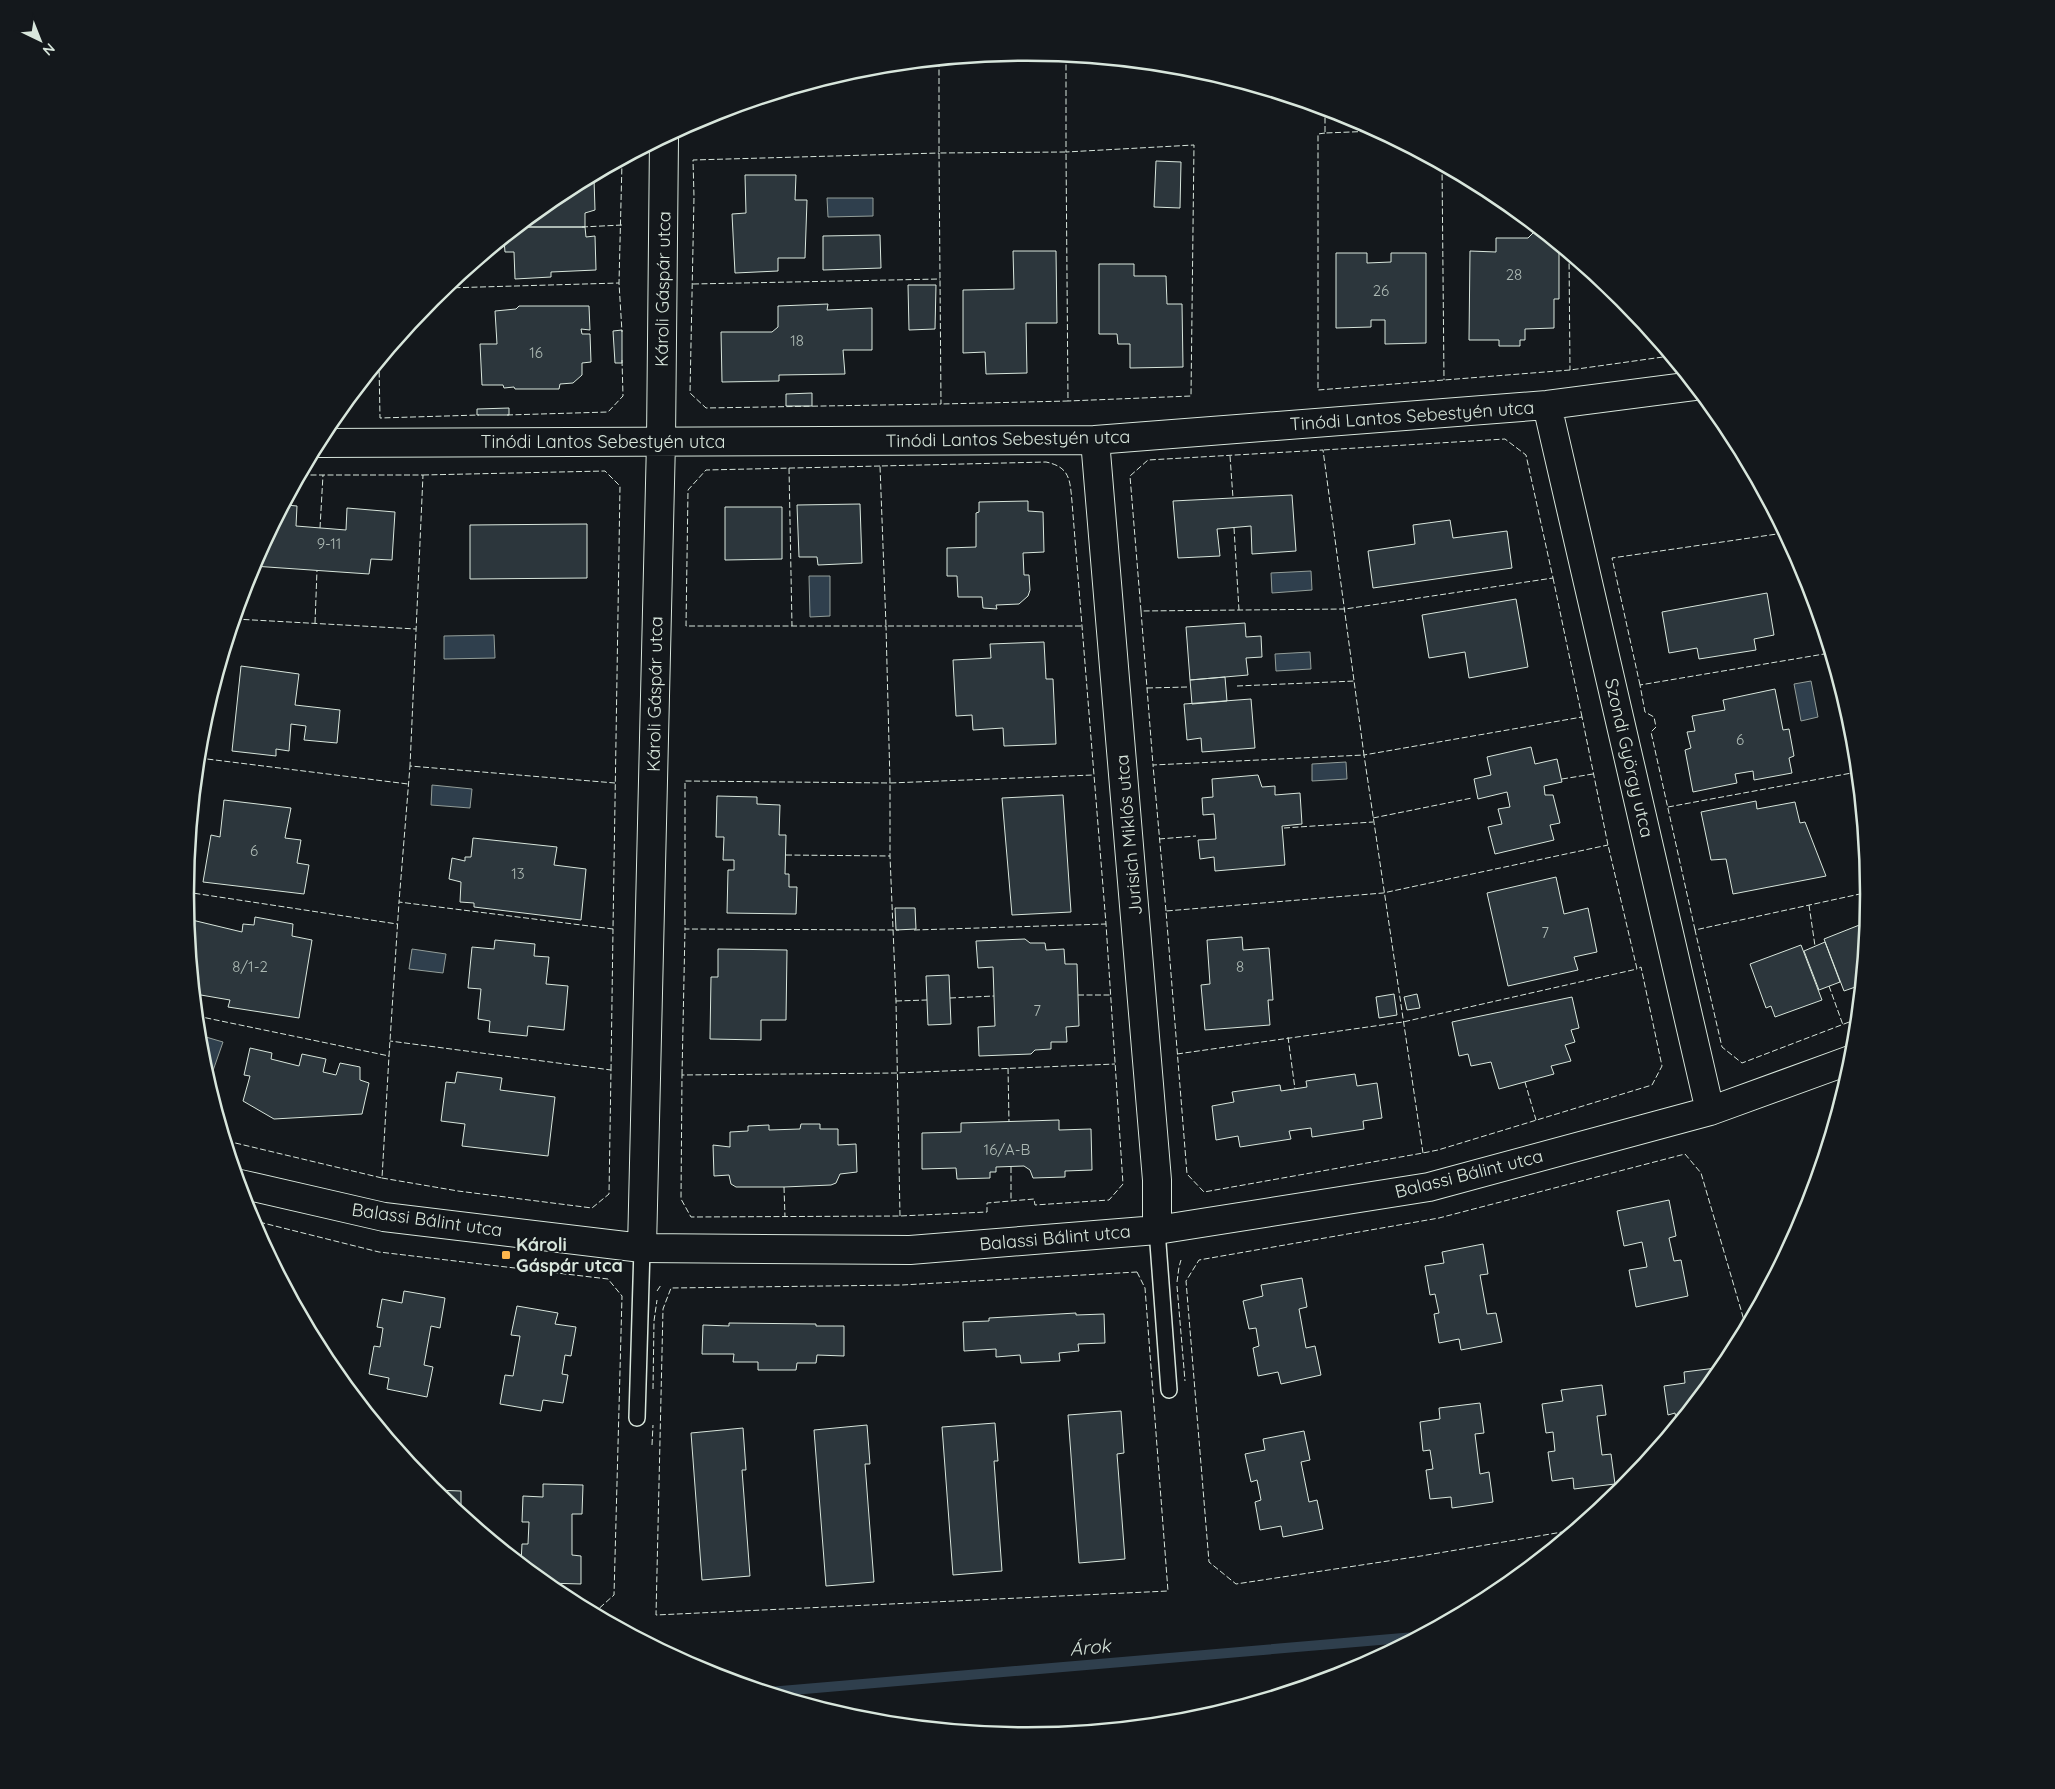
<svg xmlns="http://www.w3.org/2000/svg" width="2055" height="1789" viewBox="0 0 2055 1789" font-family="Quicksand,sans-serif">
<style>
.water{fill:#2f3f4d;stroke:#939e99}
.lines{fill:none;stroke-linecap:round;stroke-linejoin:round}
.stream{stroke:#2f3f4d;stroke-width:10}
.building{fill:#2c363c;stroke:#d8e6dc}
.lane-casing{stroke:#d8e6dc;stroke-width:18}
.street-casing{stroke:#d8e6dc;stroke-width:30}
.lane{stroke:#14181c;stroke-width:15}
.street{stroke:#14181c;stroke-width:28}
.fence{stroke:#d8e6dc;stroke-width:1;stroke-dasharray:6 2.5;stroke-linecap:butt}
.poi-dot{fill:#ffb74d;stroke:#14181c;stroke-width:2}
.labels{text-anchor:middle;stroke-width:4;stroke-linejoin:round;paint-order:stroke}
.number-label{font-size:15px;fill:#adbab4}
.street-label{font-size:18px;fill:#d8e6dc;stroke:#14181c}
.poi-label{font-size:18px;font-weight:bold;fill:#d8e6dc;stroke:#14181c;text-anchor:start}
.water-label{font-size:19px;font-style:italic;fill:#d8e6dc;stroke:#14181c}
.rim{fill:none;stroke:#d8e6dc;stroke-width:2.5}
</style>
<rect width="100%" height="100%" fill="#14181c"/>
<!-- water -->
<path class="water" d="M 827,198 L 873,198 L 873,216 L 828,217 Z
M 1311,571 L 1312,590 L 1272,593 L 1271,573 Z
M 809,576 L 830,576 L 830,616 L 810,617 Z
M 494,635 L 495,658 L 444,659 L 444,636 Z
M 1310,652 L 1311,669 L 1276,671 L 1275,654 Z
M 1811,681 L 1818,717 L 1801,721 L 1794,684 Z
M 1346,762 L 1347,779 L 1312,781 L 1312,764 Z
M 432,785 L 472,789 L 470,808 L 431,805 Z
M 412,949 L 446,954 L 443,973 L 409,969 Z
M 199,1035 L 223,1042 L 209,1082 L 202,1058 Z"/>
<g class="lines">
<!-- stream -->
<path class="stream" d="M 769,1692 L 1415,1637"/>
</g>
<!-- building -->
<path class="building" d="M 1156,161 L 1181,162 L 1180,208 L 1154,207 Z
M 1454,172 L 1465,178 L 1454,178 Z
M 745,175 L 796,175 L 795,200 L 807,200 L 805,258 L 778,258 L 778,271 L 735,273 L 732,214 L 746,213 Z
M 588,179 L 594,179 L 595,210 L 585,213 L 585,227 L 521,227 L 560,194 Z
M 521,227 L 585,227 L 586,237 L 595,236 L 596,270 L 551,272 L 551,277 L 515,279 L 514,252 L 505,252 L 504,240 Z
M 1535,231 L 1541,232 L 1559,247 L 1559,299 L 1554,299 L 1554,328 L 1525,329 L 1525,340 L 1520,340 L 1520,346 L 1499,346 L 1499,340 L 1469,340 L 1470,251 L 1496,252 L 1496,238 L 1528,238 Z
M 880,235 L 881,268 L 823,270 L 823,236 Z
M 1013,251 L 1056,251 L 1057,323 L 1026,323 L 1027,373 L 986,374 L 985,352 L 963,353 L 963,290 L 1014,289 Z
M 1336,253 L 1367,253 L 1367,263 L 1391,262 L 1391,253 L 1426,253 L 1426,343 L 1385,344 L 1385,320 L 1371,320 L 1371,327 L 1336,328 Z
M 1099,264 L 1134,264 L 1134,276 L 1166,276 L 1167,304 L 1182,304 L 1183,367 L 1130,368 L 1130,344 L 1118,344 L 1117,334 L 1099,334 Z
M 908,285 L 936,285 L 935,329 L 909,330 Z
M 828,304 L 827,310 L 872,308 L 872,350 L 843,350 L 845,374 L 779,375 L 779,381 L 722,382 L 721,332 L 772,332 L 778,327 L 778,306 Z
M 519,306 L 589,306 L 590,330 L 581,329 L 582,334 L 590,334 L 591,362 L 582,363 L 582,375 L 573,383 L 560,384 L 559,389 L 515,389 L 514,387 L 504,388 L 503,385 L 482,385 L 480,344 L 497,344 L 495,311 L 516,309 Z
M 622,330 L 622,363 L 615,363 L 613,331 Z
M 812,393 L 812,406 L 786,406 L 786,394 Z
M 509,408 L 509,415 L 477,415 L 477,409 Z
M 1292,495 L 1296,551 L 1252,554 L 1251,526 L 1217,529 L 1220,556 L 1178,558 L 1173,501 Z
M 1028,501 L 1028,511 L 1043,512 L 1044,552 L 1023,553 L 1024,575 L 1029,575 L 1030,590 L 1028,596 L 1019,604 L 996,605 L 997,609 L 983,608 L 982,597 L 958,597 L 957,576 L 947,576 L 947,548 L 976,547 L 976,513 L 979,512 L 979,502 Z
M 860,504 L 862,563 L 818,565 L 817,557 L 799,557 L 797,505 Z
M 286,505 L 297,506 L 296,526 L 346,530 L 347,508 L 395,512 L 392,560 L 371,559 L 369,574 L 253,566 Z
M 725,507 L 782,507 L 782,559 L 725,560 Z
M 1450,520 L 1453,538 L 1507,531 L 1512,568 L 1373,588 L 1368,551 L 1415,544 L 1413,525 Z
M 587,524 L 587,578 L 470,579 L 470,525 Z
M 1767,593 L 1774,635 L 1754,639 L 1756,650 L 1699,659 L 1697,648 L 1669,653 L 1662,612 Z
M 1516,599 L 1528,667 L 1469,678 L 1465,652 L 1429,658 L 1422,615 Z
M 1245,623 L 1246,637 L 1261,636 L 1262,657 L 1246,658 L 1248,675 L 1190,680 L 1186,627 Z
M 1044,642 L 1046,679 L 1053,679 L 1056,744 L 1004,746 L 1003,728 L 973,730 L 972,715 L 956,716 L 953,660 L 991,658 L 990,644 Z
M 241,666 L 299,674 L 295,705 L 340,710 L 337,743 L 304,740 L 306,726 L 291,724 L 289,751 L 276,749 L 276,756 L 232,751 Z
M 1225,677 L 1227,701 L 1192,704 L 1190,680 Z
M 1775,689 L 1783,730 L 1789,729 L 1794,756 L 1789,758 L 1792,773 L 1754,780 L 1753,771 L 1735,774 L 1737,783 L 1693,792 L 1685,750 L 1691,748 L 1687,732 L 1695,731 L 1692,716 L 1725,710 L 1723,700 Z
M 1251,699 L 1255,748 L 1202,752 L 1201,738 L 1187,740 L 1184,704 Z
M 1531,747 L 1535,764 L 1557,759 L 1562,782 L 1544,786 L 1545,795 L 1553,795 L 1560,823 L 1550,825 L 1554,840 L 1495,854 L 1488,827 L 1502,824 L 1498,809 L 1510,807 L 1507,792 L 1478,799 L 1474,779 L 1491,775 L 1487,757 Z
M 1258,775 L 1262,787 L 1275,786 L 1275,795 L 1300,793 L 1302,824 L 1282,826 L 1285,865 L 1215,871 L 1214,857 L 1200,859 L 1198,840 L 1216,839 L 1214,814 L 1203,815 L 1202,798 L 1213,797 L 1212,779 Z
M 1063,795 L 1071,912 L 1012,915 L 1002,798 Z
M 717,796 L 757,797 L 757,804 L 780,805 L 779,835 L 786,835 L 785,874 L 789,874 L 789,887 L 797,887 L 796,914 L 727,913 L 728,870 L 734,870 L 734,860 L 723,860 L 724,837 L 716,837 Z
M 224,800 L 291,808 L 285,838 L 301,840 L 297,863 L 309,865 L 304,894 L 203,882 L 211,835 L 220,837 Z
M 1756,801 L 1757,809 L 1795,802 L 1800,823 L 1805,822 L 1826,876 L 1733,894 L 1726,859 L 1711,860 L 1701,812 Z
M 473,838 L 557,847 L 554,865 L 586,869 L 581,920 L 474,907 L 474,903 L 460,902 L 461,882 L 449,879 L 452,858 L 465,861 L 465,857 L 471,857 Z
M 1556,877 L 1564,914 L 1588,908 L 1597,952 L 1574,957 L 1578,970 L 1508,986 L 1487,893 Z
M 895,908 L 915,908 L 916,929 L 896,930 Z
M 255,917 L 293,924 L 292,936 L 312,940 L 299,1018 L 228,1007 L 230,1000 L 195,994 L 190,936 L 192,920 L 242,932 L 243,924 L 254,925 Z
M 1867,922 L 1861,985 L 1844,991 L 1824,939 Z
M 1242,937 L 1243,950 L 1269,948 L 1273,1000 L 1268,1000 L 1270,1025 L 1205,1030 L 1201,985 L 1210,984 L 1207,940 Z
M 1025,939 L 1030,943 L 1045,943 L 1046,950 L 1064,949 L 1065,964 L 1077,964 L 1079,1026 L 1066,1027 L 1067,1042 L 1051,1042 L 1051,1049 L 1035,1050 L 1031,1054 L 979,1056 L 978,1027 L 995,1026 L 993,967 L 978,968 L 976,941 Z
M 495,940 L 535,944 L 534,956 L 549,957 L 546,984 L 568,986 L 564,1030 L 528,1026 L 527,1036 L 489,1032 L 490,1021 L 478,1019 L 481,989 L 468,988 L 472,947 L 494,949 Z
M 1825,942 L 1840,982 L 1819,990 L 1804,951 Z
M 1801,945 L 1822,1000 L 1775,1017 L 1771,1006 L 1766,1008 L 1750,964 Z
M 718,949 L 787,950 L 786,1020 L 761,1020 L 761,1040 L 710,1039 L 711,977 L 718,977 Z
M 949,975 L 951,1024 L 928,1025 L 926,976 Z
M 1394,994 L 1397,1015 L 1379,1018 L 1376,997 Z
M 1417,994 L 1420,1008 L 1407,1010 L 1404,997 Z
M 1572,997 L 1579,1028 L 1571,1030 L 1575,1042 L 1565,1045 L 1571,1061 L 1551,1066 L 1554,1074 L 1499,1089 L 1491,1062 L 1471,1066 L 1468,1054 L 1459,1056 L 1452,1022 Z
M 250,1048 L 272,1053 L 271,1059 L 299,1066 L 302,1054 L 326,1059 L 323,1072 L 336,1075 L 340,1063 L 360,1067 L 360,1080 L 369,1083 L 362,1114 L 274,1119 L 243,1101 L 250,1076 L 244,1075 Z
M 457,1072 L 502,1078 L 500,1090 L 555,1097 L 548,1156 L 462,1146 L 465,1124 L 441,1121 L 446,1082 L 455,1083 Z
M 1355,1074 L 1357,1086 L 1377,1083 L 1382,1118 L 1363,1121 L 1364,1129 L 1312,1137 L 1311,1128 L 1289,1131 L 1291,1139 L 1240,1147 L 1238,1136 L 1216,1140 L 1212,1106 L 1234,1102 L 1232,1092 L 1280,1085 L 1281,1091 L 1307,1087 L 1306,1081 Z
M 1059,1120 L 1059,1130 L 1091,1129 L 1092,1170 L 1065,1171 L 1065,1177 L 1033,1178 L 1030,1170 L 1024,1166 L 996,1167 L 996,1172 L 990,1172 L 990,1178 L 957,1179 L 956,1168 L 922,1169 L 922,1133 L 961,1132 L 961,1123 Z
M 801,1124 L 820,1124 L 820,1129 L 838,1129 L 838,1145 L 856,1144 L 857,1172 L 840,1174 L 836,1183 L 831,1185 L 784,1187 L 736,1187 L 731,1184 L 729,1175 L 714,1176 L 713,1145 L 730,1147 L 730,1132 L 748,1131 L 748,1126 L 769,1125 L 769,1130 L 800,1129 Z
M 1669,1200 L 1676,1236 L 1669,1238 L 1674,1261 L 1681,1260 L 1688,1296 L 1636,1307 L 1629,1270 L 1647,1267 L 1642,1242 L 1624,1246 L 1617,1211 Z
M 1483,1244 L 1488,1274 L 1480,1275 L 1487,1314 L 1496,1313 L 1502,1342 L 1461,1350 L 1459,1339 L 1439,1343 L 1434,1314 L 1439,1313 L 1435,1294 L 1430,1295 L 1425,1266 L 1444,1263 L 1442,1252 Z
M 1302,1278 L 1307,1307 L 1299,1309 L 1306,1348 L 1315,1346 L 1321,1375 L 1281,1384 L 1278,1372 L 1258,1376 L 1253,1348 L 1259,1346 L 1256,1328 L 1249,1329 L 1243,1301 L 1263,1296 L 1261,1285 Z
M 404,1291 L 445,1298 L 440,1328 L 431,1326 L 424,1365 L 433,1367 L 427,1397 L 387,1389 L 389,1378 L 369,1374 L 374,1346 L 380,1347 L 383,1328 L 377,1327 L 382,1299 L 402,1303 Z
M 517,1306 L 558,1313 L 555,1324 L 576,1327 L 571,1356 L 565,1355 L 562,1374 L 568,1375 L 563,1403 L 543,1400 L 541,1411 L 500,1404 L 505,1375 L 513,1376 L 520,1336 L 511,1335 Z
M 1076,1313 L 1076,1315 L 1104,1314 L 1105,1343 L 1078,1344 L 1079,1351 L 1059,1353 L 1060,1361 L 1021,1363 L 1020,1355 L 996,1357 L 996,1349 L 964,1351 L 963,1322 L 989,1321 L 989,1318 Z
M 729,1323 L 816,1324 L 816,1326 L 844,1326 L 844,1356 L 817,1355 L 816,1363 L 797,1363 L 796,1370 L 758,1370 L 758,1362 L 733,1362 L 734,1354 L 702,1354 L 703,1325 L 729,1326 Z
M 1724,1367 L 1677,1424 L 1675,1413 L 1668,1415 L 1664,1386 L 1685,1383 L 1684,1372 Z
M 1602,1385 L 1606,1415 L 1597,1416 L 1602,1455 L 1611,1454 L 1615,1484 L 1574,1489 L 1573,1478 L 1552,1481 L 1548,1452 L 1555,1451 L 1553,1432 L 1546,1433 L 1542,1404 L 1563,1401 L 1561,1390 Z
M 1480,1403 L 1484,1433 L 1475,1434 L 1480,1474 L 1489,1472 L 1493,1502 L 1452,1508 L 1451,1497 L 1430,1499 L 1426,1470 L 1433,1469 L 1430,1450 L 1423,1451 L 1420,1422 L 1440,1419 L 1439,1408 Z
M 1121,1411 L 1124,1453 L 1117,1454 L 1125,1559 L 1079,1563 L 1068,1415 Z
M 995,1423 L 998,1461 L 994,1461 L 1002,1571 L 953,1575 L 942,1427 Z
M 867,1425 L 870,1464 L 865,1464 L 874,1582 L 826,1586 L 814,1430 Z
M 743,1428 L 746,1470 L 742,1470 L 750,1576 L 702,1580 L 691,1433 Z
M 1304,1431 L 1310,1460 L 1301,1462 L 1309,1502 L 1317,1500 L 1323,1529 L 1283,1537 L 1281,1526 L 1260,1530 L 1255,1502 L 1261,1500 L 1257,1480 L 1251,1482 L 1245,1454 L 1265,1450 L 1263,1439 Z
M 543,1484 L 583,1485 L 582,1514 L 572,1514 L 572,1555 L 581,1556 L 581,1584 L 546,1583 L 541,1579 L 541,1571 L 530,1571 L 521,1563 L 522,1544 L 528,1544 L 529,1522 L 522,1522 L 523,1496 L 543,1497 Z
M 433,1490 L 461,1491 L 461,1513 Z"/>
<g class="lines">
<!-- lane casing -->
<g class="lane-casing">
<path id="lane" d="M 1157,1230 L 1169,1390
M 637,1418 L 642,1248"/>
</g>
<!-- street casing -->
<g class="street-casing">
<path id="street" d="M 1547,405 L 1710,1111
M 1095,440 L 1157,1180 L 1157,1230
M 319,443 L 1095,440 L 1547,405 L 1694,386
M 240,1184 L 384,1217 L 642,1248 L 910,1250 L 1157,1230 L 1429,1187 L 1710,1111 L 1853,1059
M 642,1248 L 661,441 L 664,139"/>
</g>
<!-- lane -->
<use href="#lane" class="lane"/>
<!-- street -->
<use href="#street" class="street"/>
<!-- fence -->
<path class="fence" d="M 1066,56 L 1066,152 L 1194,145 L 1191,396 L 1068,401
M 939,61 L 939,153 L 1066,152 L 1068,401 L 941,404
M 1325,109 L 1325,133 L 1377,131
M 1325,133 L 1318,134 L 1318,390 L 1570,370 L 1670,356
M 939,153 L 941,404 L 706,408 L 690,393 L 694,197 L 693,160 Z
M 620,162 L 622,162 L 619,283 L 622,332
M 1442,166 L 1444,380
M 582,227 L 622,225
M 1569,255 L 1570,370
M 693,284 L 940,279
M 446,288 L 619,283
M 379,363 L 380,418 L 479,415
M 507,415 L 608,412 L 623,396 L 622,360
M 1230,456 L 1233,498
M 880,466 L 706,470 L 688,490 L 686,626 L 886,626 L 890,783 L 685,781 L 685,929 L 899,930
M 789,468 L 792,626
M 302,475 L 423,475 L 410,766
M 423,475 L 605,471 L 620,486 L 613,929 L 399,902 L 410,766 L 615,783
M 320,528 L 323,475
M 1234,528 L 1239,610
M 1553,578 L 1582,717
M 1141,611 L 1153,765
M 235,619 L 416,629
M 315,623 L 317,570
M 1081,626 L 886,626 L 880,466 L 1046,462 C 1070,467 1070,480 1072,502 L 1106,924 L 1123,1184 L 1109,1200 L 1035,1205 L 1034,1199 L 987,1203 L 987,1212 L 900,1216 L 691,1217 L 681,1199 L 682,1075 L 897,1073 L 1115,1064
M 1640,685 L 1612,558 L 1784,533
M 1237,686 L 1355,681
M 1147,688 L 1188,687
M 199,758 L 408,784
M 1562,779 L 1593,774
M 1668,807 L 1857,772
M 1373,818 L 1472,798
M 1284,828 L 1373,822
M 1159,839 L 1196,836
M 786,855 L 890,856
M 186,892 L 397,924
M 1809,905 L 1815,946
M 1166,911 L 1153,765 L 1364,755 L 1323,450 L 1148,460 L 1130,476 L 1141,611 L 1345,609 L 1553,578 L 1526,455 L 1505,439 L 1323,450
M 914,930 L 1106,924
M 1695,930 L 1651,732 L 1656,727 L 1654,717 L 1645,712 L 1640,685 L 1830,653
M 1829,986 L 1843,1025
M 1078,995 L 1111,995
M 950,998 L 994,996
M 896,1001 L 927,1000
M 197,1016 L 389,1056 L 399,902
M 1857,1019 L 1742,1063 L 1722,1047 L 1695,930 L 1869,892
M 1288,1037 L 1295,1089
M 1177,1054 L 1403,1022 L 1637,969
M 1008,1068 L 1009,1122
M 611,1070 L 613,929
M 682,1075 L 685,929
M 1525,1082 L 1536,1120
M 227,1141 L 382,1178 L 389,1056
M 1423,1153 L 1364,755 L 1582,717 L 1608,845 L 1637,969 L 1641,967 L 1662,1066 L 1652,1085 L 1438,1150 L 1423,1153 L 1204,1192 L 1187,1174 L 1166,911 L 1383,893 L 1608,845
M 1011,1167 L 1011,1201
M 382,1178 L 458,1191 L 592,1208 L 609,1194 L 611,1070 L 390,1041
M 784,1187 L 785,1217
M 900,1216 L 896,1001 L 890,856 L 890,783 L 1093,775
M 251,1220 L 379,1252 L 608,1279 L 622,1296 L 614,1595 L 594,1613
M 1137,1272 L 1145,1288 L 1168,1591 L 656,1615 L 663,1309 L 671,1288 L 902,1285 Z
M 1177,1282 L 1179,1267 L 1181,1260
M 1177,1286 L 1185,1381
M 657,1291 L 661,1285
M 653,1389 L 654,1321 L 657,1300
M 652,1445 L 653,1425
M 1574,1530 L 1421,1556 L 1236,1584 L 1209,1562 L 1186,1281 L 1199,1260 L 1439,1218 L 1685,1154 L 1701,1173 L 1746,1327"/>
</g>
<!-- markers -->
<rect class="poi-dot" x="501" y="1250" width="10" height="10" rx="2.5"/>
<g class="labels">
<!-- number labels -->
<g class="number-label">
<text x="1514" y="280">28</text>
<text x="1381" y="296">26</text>
<text x="797" y="346">18</text>
<text x="536" y="358">16</text>
<text x="329" y="549">9-11</text>
<text x="1740" y="745">6</text>
<text x="254" y="856">6</text>
<text x="518" y="879">13</text>
<text x="1545" y="938">7</text>
<text x="250" y="972">8/1-2</text>
<text x="1240" y="972">8</text>
<text x="1037" y="1016">7</text>
<text x="1007" y="1155">16/A-B</text>
</g>
<!-- street labels -->
<g class="street-label">
<text transform="translate(663 289) rotate(-89)" y="6">Károli Gáspár utca</text>
<text transform="translate(1412 416) rotate(-4)" y="6">Tinódi Lantos Sebestyén utca</text>
<text transform="translate(1008 439) rotate(-1)" y="6">Tinódi Lantos Sebestyén utca</text>
<text x="603" y="448">Tinódi Lantos Sebestyén utca</text>
<text transform="translate(655 694) rotate(-89)" y="6">Károli Gáspár utca</text>
<text transform="translate(1629 758) rotate(77)" y="6">Szondi György utca</text>
<text transform="translate(1129 835) rotate(-95)" y="6">Jurisich Miklós utca</text>
<text transform="translate(1469 1174) rotate(-14)" y="6">Balassi Bálint utca</text>
<text transform="translate(427 1220) rotate(8)" y="6">Balassi Bálint utca</text>
<text transform="translate(1055 1238) rotate(-5)" y="6">Balassi Bálint utca</text>
</g>
<!-- poi labels -->
<g class="poi-label">
<text x="516" y="1251">Károli<tspan x="516" dy="21">Gáspár utca</tspan></text>
</g>
<!-- water labels -->
<g class="water-label">
<text transform="translate(1090 1647) rotate(-5)" y="7">Árok</text>
</g>
</g>
<!-- crop -->
<path d="M0 0H2055V1789H0ZM194 894a833 833 0 1 1 1666 0a833 833 0 1 1-1666 0Z" fill="#14181c" fill-rule="evenodd"/>
<path class="rim" d="M194 894a833 833 0 1 1 1666 0a833 833 0 1 1-1666 0Z"/>
<!-- north arrow -->
<g transform="translate(40 40) rotate(137)" stroke="#14181c" stroke-width="4" paint-order="stroke">
<path d="M0-4L9 19L0 12L-9 19Z" fill="#d8e6dc"/>
<text y="-8" font-size="14" font-weight="bold" text-anchor="middle" fill="#d8e6dc">N</text>
</g>
</svg>
